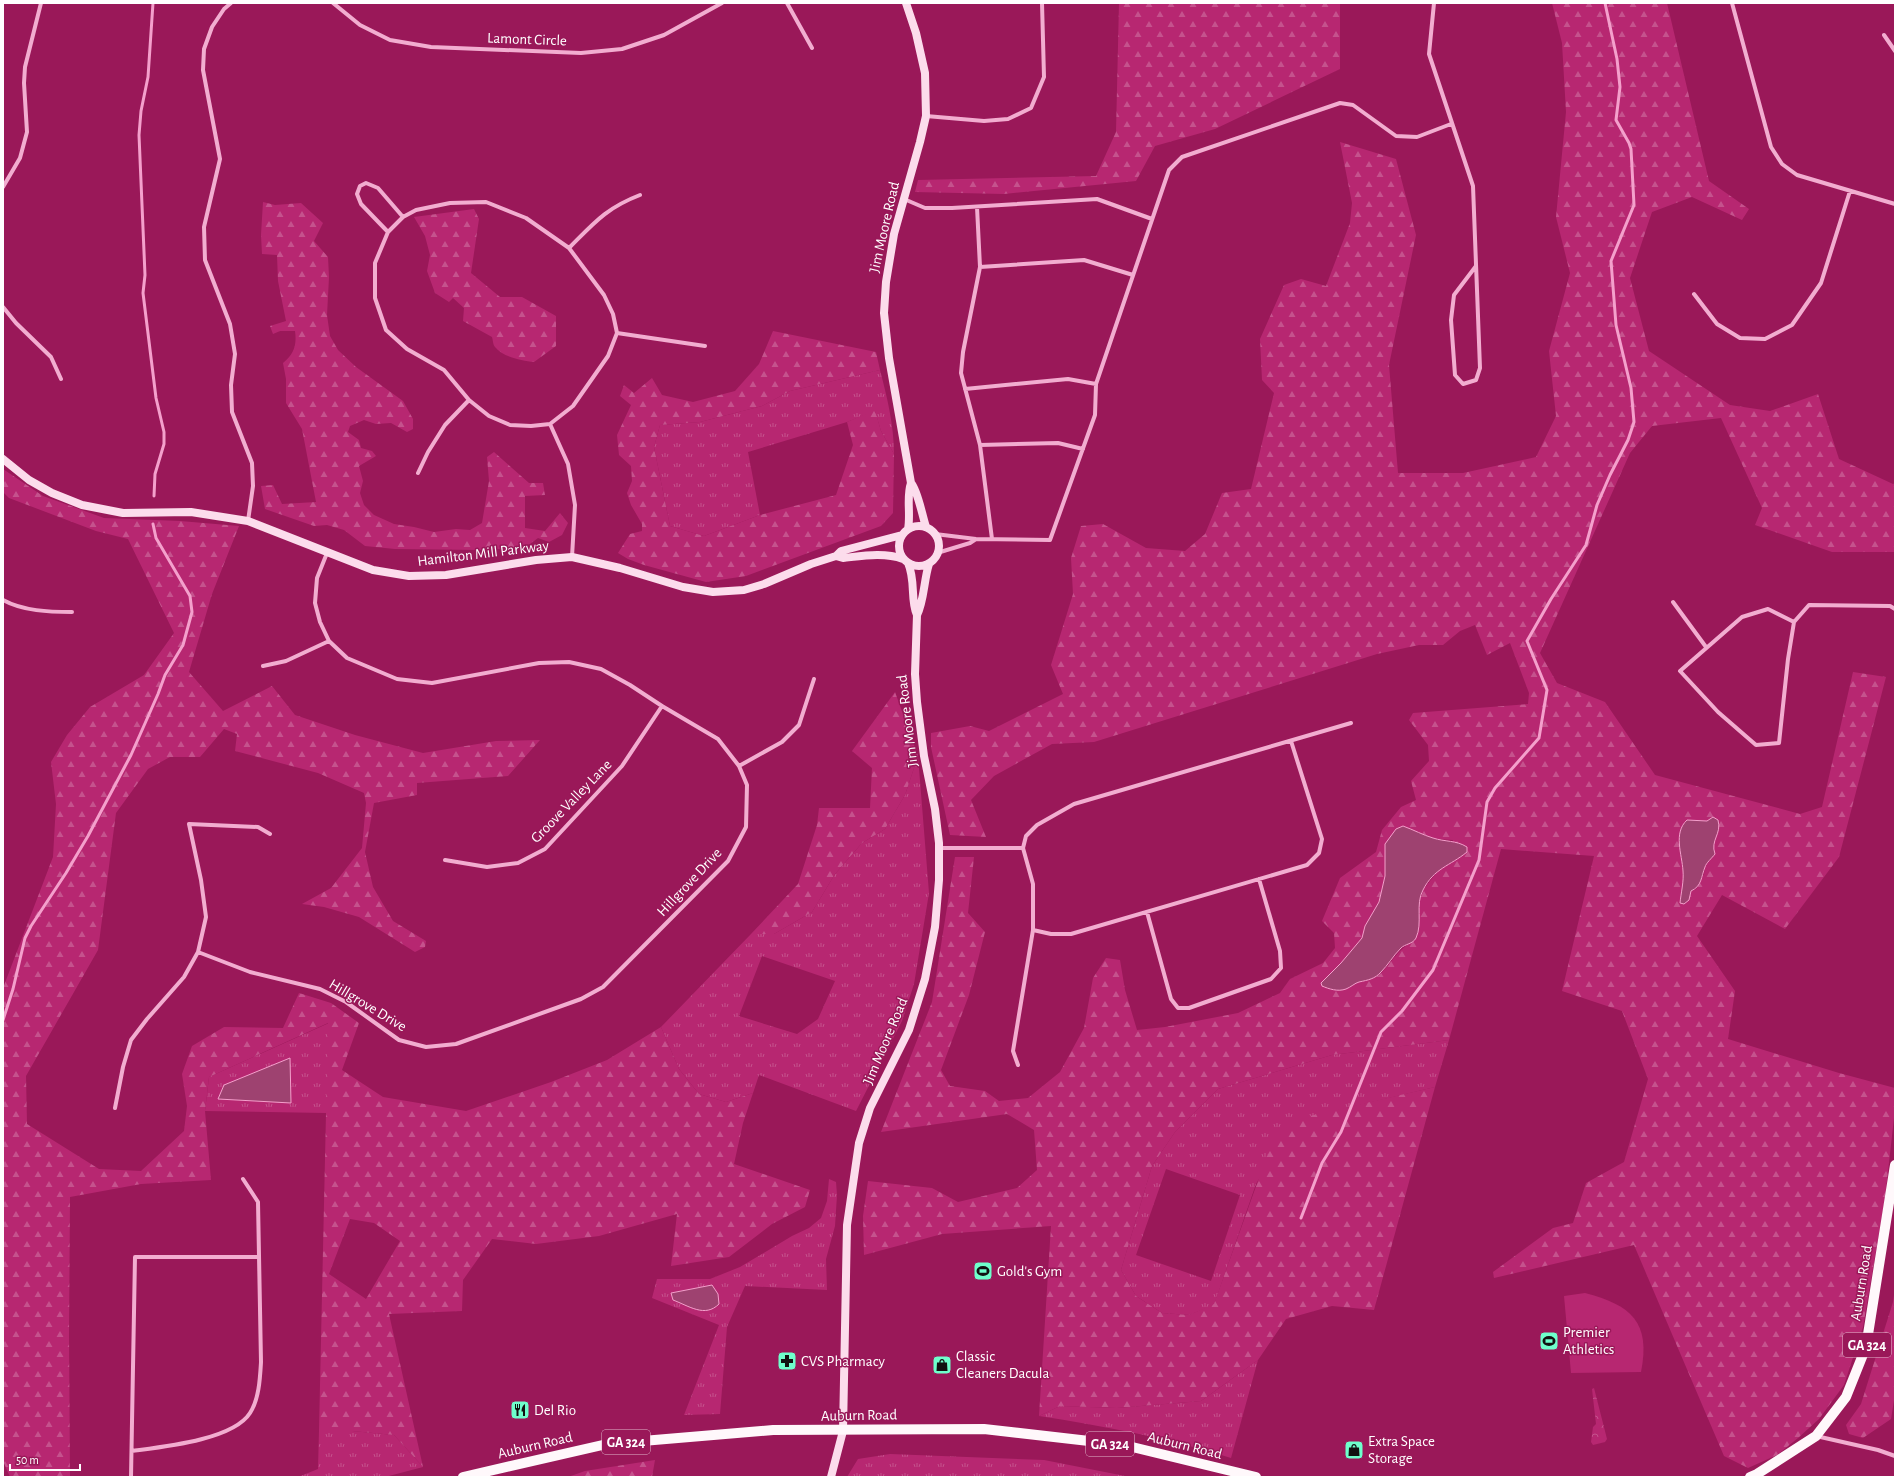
<svg xmlns="http://www.w3.org/2000/svg" width="1898" height="1480" viewBox="0 0 1898 1480" font-family="'Alegreya Sans',sans-serif">
<style>
.grass{fill:url(#grass-tufts);fill-rule:evenodd}
.forest{fill:url(#forest-firs);fill-rule:evenodd}
.park{fill:url(#park-crowns)}
.pitch{fill:#b72771}
.water{fill:#9e4270;stroke:#f4a0cc}
.lines{fill:none;stroke-linecap:round;stroke-linejoin:round}
.stream{stroke:#f4a0cc;stroke-width:3}
.street{stroke:#f2add0;stroke-width:4}
.secondary{stroke:#fcdcec;stroke-width:8}
.primary{stroke:#fff8fb;stroke-width:10}
.labels{text-anchor:middle;stroke-width:3;stroke-linejoin:round;paint-order:stroke}
.shield{fill:#9a1859;stroke:#e1bacd;stroke-width:1}
.shield-label{font-size:14px;font-weight:bold;fill:#fff}
.street-label{font-size:15px;fill:#fff;stroke:#9a1859}
.poi-label{font-size:15px;fill:#fff;stroke:#9a1859;text-anchor:start}
</style>
<defs>
<pattern id="grass-tufts" width="24" height="20" patternUnits="userSpaceOnUse"><rect width="24" height="20" fill="#b72771"/><path d="M3 7l-1-3M5 7V3M7 7l1-3M15 17l-1-3M17 17v-4M19 17l1-3" fill="none" stroke="#c5528d"/></pattern>
<pattern id="forest-firs" width="22" height="20" patternUnits="userSpaceOnUse"><rect width="22" height="20" fill="#b72771"/><path d="M5 1l3.5 6h-7zM16 11l3.5 6h-7z" fill="#c5528d"/></pattern>
<pattern id="park-crowns" width="20" height="18" patternUnits="userSpaceOnUse"><rect width="20" height="18" fill="#b72771"/><path d="M2 6a3 3 0 1 1 6 0M12 15a3 3 0 1 1 6 0" fill="none" stroke="#c5528d"/></pattern>
</defs>
<rect width="100%" height="100%" fill="#9a1859"/>
<!-- grass -->
<path class="grass" d="M 880,370 C 887,397 894,425 894,454 L 881,431 L 875,411 L 847,422 L 748,452 L 760,515 L 704,536 L 670,526 L 654,447 L 660,425 L 700,422 L 762,406 L 790,391 Z
M 918,756 L 929,893 L 914,984 L 902,1021 L 856,1111 L 759,1075 L 753,1093 L 726,1102 L 699,1094 L 679,1069 L 661,1027 L 751,934 L 774,934 L 812,912 L 835,874 L 862,843 L 885,829 L 905,795 ZM 762,956 L 835,981 L 818,1019 L 797,1034 L 739,1016 Z
M 329,1023 L 327,1113 L 205,1111 L 209,1077 Z
M 1449,1040 L 1435,1087 L 1292,1121 L 1256,1184 L 1214,1305 L 1189,1315 L 1162,1313 L 1136,1296 L 1121,1270 L 1152,1166 L 1175,1132 L 1218,1089 L 1332,1055 ZM 1166,1169 L 1240,1195 L 1211,1281 L 1136,1255 Z
M 829,1179 L 836,1182 L 837,1195 L 835,1226 L 826,1259 L 827,1290 L 745,1286 L 727,1327 L 720,1414 L 684,1415 L 719,1325 L 652,1298 L 657,1279 L 710,1279 L 740,1267 L 792,1236 L 809,1228 L 821,1218 L 827,1201 ZM 712,1285 L 679,1302 L 673,1300 L 671,1293 Z
M 1258,1360 L 1231,1458 C 1169,1438 1103,1426 1039,1416 L 1060,1406 L 1117,1408 L 1201,1401 Z
M 319,1431 L 352,1431 L 394,1435 L 423,1467 L 385,1477 L 298,1477 L 318,1469 Z
M 890,1454 L 1044,1460 L 1130,1477 L 847,1477 L 858,1459 Z"/>
<!-- forest -->
<path class="forest" d="M 1119,3 L 1340,3 L 1340,69 L 1215,129 L 1155,146 L 1136,181 L 1004,194 L 915,192 L 918,180 L 1096,176 L 1116,132 Z
M 1552,3 L 1667,3 L 1709,181 L 1749,209 L 1742,220 L 1692,197 L 1652,212 L 1630,278 L 1649,351 L 1730,405 L 1770,411 L 1818,394 L 1839,459 L 1893,484 L 1895,483 L 1895,552 L 1832,552 L 1755,525 L 1762,508 L 1721,418 L 1652,426 L 1630,453 L 1540,653 L 1557,683 L 1605,702 L 1655,775 L 1800,814 L 1822,807 L 1853,672 L 1886,677 L 1839,857 L 1785,929 L 1722,895 L 1697,936 L 1735,991 L 1728,1039 L 1839,1073 L 1895,1088 L 1895,1109 L 1885,1198 L 1863,1327 L 1844,1385 L 1819,1419 L 1798,1438 L 1777,1455 L 1748,1468 L 1724,1456 L 1634,1245 L 1494,1278 L 1493,1272 L 1553,1228 L 1573,1223 L 1586,1183 L 1624,1162 L 1648,1079 L 1622,1011 L 1562,991 L 1594,856 L 1501,849 L 1449,1040 L 1332,1055 L 1218,1089 L 1175,1132 L 1152,1166 L 1121,1270 L 1136,1296 L 1162,1313 L 1189,1315 L 1214,1304 L 1270,1147 L 1292,1120 L 1435,1087 L 1374,1310 L 1332,1306 L 1286,1319 L 1258,1360 L 1201,1401 L 1117,1408 L 1060,1406 L 1039,1416 L 1051,1226 L 942,1234 L 864,1255 L 863,1216 L 868,1181 L 932,1188 L 958,1202 L 1017,1188 L 1037,1170 L 1034,1130 L 1007,1114 L 881,1132 L 932,1002 L 955,857 L 974,857 L 968,913 L 985,932 L 969,995 L 941,1070 L 950,1086 L 985,1091 L 999,1101 L 1028,1098 L 1060,1072 L 1084,1028 L 1093,978 L 1106,958 L 1120,960 L 1125,990 L 1137,1030 L 1165,1027 L 1238,1013 L 1280,993 L 1290,979 L 1323,963 L 1335,948 L 1334,933 L 1322,921 L 1340,878 L 1376,852 L 1382,830 L 1401,807 L 1416,800 L 1411,781 L 1429,761 L 1428,745 L 1409,720 L 1413,713 L 1528,704 L 1529,693 L 1510,643 L 1487,655 L 1475,625 L 1460,631 L 1443,645 L 1419,645 L 1377,654 L 1094,742 L 1052,744 L 994,776 L 971,800 L 986,837 L 950,835 L 931,747 L 931,733 L 970,726 L 989,731 L 1063,694 L 1051,665 L 1073,594 L 1071,558 L 1081,526 L 1103,524 L 1146,548 L 1185,551 L 1205,534 L 1222,493 L 1251,489 L 1274,393 L 1262,380 L 1260,339 L 1284,285 L 1301,279 L 1326,286 L 1350,223 L 1352,203 L 1340,142 L 1396,159 L 1416,235 L 1389,365 L 1398,473 L 1463,473 L 1536,457 L 1556,416 L 1549,351 L 1570,273 L 1556,217 L 1566,112 L 1562,43 ZM 1688,820 L 1707,821 L 1715,839 L 1710,860 L 1705,866 L 1704,874 L 1696,889 L 1691,891 L 1680,903 C 1681,893 1684,881 1683,871 C 1682,854 1673,833 1688,820 ZM 1403,826 L 1435,839 L 1453,840 L 1446,865 L 1440,868 L 1423,890 L 1419,903 L 1419,922 L 1412,942 C 1397,950 1392,962 1381,973 C 1374,980 1367,979 1358,982 C 1343,988 1335,996 1321,983 L 1341,963 L 1362,938 L 1365,926 L 1379,902 L 1385,876 L 1385,844 Z
M 263,202 L 275,205 L 301,203 L 323,223 L 314,241 L 328,257 L 329,277 L 327,315 L 330,336 L 338,350 L 356,367 L 403,401 L 413,419 L 413,429 L 407,432 L 391,423 L 376,424 L 364,420 L 350,426 L 348,432 L 359,440 L 361,448 L 372,451 L 376,456 L 359,466 L 363,481 L 360,493 L 364,505 L 374,515 L 394,524 L 414,527 L 434,532 L 456,529 L 470,530 L 482,523 L 489,481 L 487,457 L 494,452 L 529,483 L 543,483 L 545,495 L 525,496 L 525,528 L 545,531 L 560,513 L 568,523 L 562,535 L 549,542 L 538,538 L 530,544 L 514,548 L 482,550 L 395,549 L 365,546 L 344,530 L 327,525 L 314,526 L 265,509 L 261,486 L 273,485 L 282,504 L 316,502 L 302,429 L 286,403 L 286,379 L 283,363 C 294,354 297,345 295,331 L 280,331 L 273,334 L 270,326 L 286,321 L 278,281 L 277,255 L 262,254 L 261,235 Z
M 474,209 L 479,219 L 471,273 L 500,297 L 522,297 L 556,316 L 556,346 L 534,362 C 522,361 503,357 495,347 C 493,345 493,340 492,337 L 463,321 L 464,308 L 453,298 L 449,302 L 435,293 L 427,271 L 430,255 L 425,236 L 414,217 Z
M 773,331 L 876,352 L 880,370 L 790,391 L 762,406 L 700,422 L 660,425 L 654,447 L 670,526 L 704,536 L 760,515 L 836,495 L 853,445 L 847,422 L 875,410 L 881,431 L 894,454 L 893,513 L 881,526 L 746,576 L 706,582 L 644,565 L 628,559 L 618,553 L 630,534 L 642,531 L 642,524 L 631,505 L 627,493 L 632,481 L 631,466 L 619,455 L 617,435 L 631,405 L 620,396 L 624,385 L 634,393 L 652,378 L 662,395 L 693,402 L 735,391 L 759,364 Z
M 3,469 L 43,496 L 104,518 L 180,521 L 239,526 L 212,594 L 189,672 L 223,711 L 272,686 L 295,715 L 355,735 L 423,753 L 496,741 L 540,740 L 508,776 L 417,783 L 417,795 L 374,803 L 365,852 L 373,887 L 393,921 L 426,941 L 425,947 L 415,952 L 359,917 L 324,907 L 302,904 L 331,888 L 362,848 L 366,803 L 364,793 L 318,773 L 235,751 L 237,734 L 224,729 L 200,757 L 170,757 L 148,769 L 116,813 L 98,950 L 26,1076 L 27,1124 L 99,1169 L 141,1171 L 184,1131 L 187,1106 L 182,1074 L 192,1046 L 224,1027 L 283,1028 L 299,993 L 331,1003 L 359,1023 L 342,1070 L 383,1097 L 466,1111 L 551,1082 L 607,1060 L 661,1027 L 679,1069 L 699,1094 L 726,1102 L 753,1093 L 743,1123 L 734,1164 L 810,1190 L 805,1207 L 772,1224 L 729,1257 L 671,1266 L 677,1214 L 599,1236 L 536,1244 L 492,1239 L 463,1280 L 462,1311 L 389,1314 L 423,1467 L 394,1435 L 352,1431 L 319,1431 L 328,1023 L 209,1077 L 205,1111 L 211,1180 L 141,1184 L 70,1197 L 69,1335 L 70,1477 L 10,1477 L 3,1461 L 3,988 L 53,857 L 56,804 L 51,762 L 67,735 L 90,707 L 144,675 L 174,633 L 128,539 L 96,531 L 9,498 L 3,492 ZM 350,1219 L 374,1223 L 400,1241 L 366,1299 L 329,1274 Z
M 895,692 L 918,756 L 905,795 L 885,829 L 862,843 L 835,874 L 812,912 L 774,934 L 751,934 L 798,884 L 817,825 L 819,808 L 870,808 L 872,768 L 852,751 Z
M 1895,1288 L 1895,1394 L 1891,1419 L 1863,1438 L 1849,1434 L 1846,1425 L 1861,1404 L 1893,1302 Z
M 655,1460 L 652,1477 L 568,1477 L 585,1471 Z"/>
<!-- park -->
<path class="park" d="M 1594,1388 L 1607,1439 L 1605,1442 L 1593,1445 L 1591,1442 L 1593,1427 L 1596,1424 L 1592,1389 Z"/>
<!-- pitch -->
<path class="pitch" d="M 1585,1293 C 1631,1305 1651,1322 1641,1372 L 1571,1373 L 1564,1296 Z"/>
<!-- water -->
<path class="water" d="M 1713,817 L 1718,820 C 1722,834 1710,840 1715,854 C 1712,858 1706,863 1705,867 C 1701,877 1702,886 1691,891 L 1689,900 L 1684,904 L 1680,903 C 1681,893 1684,881 1683,871 C 1682,854 1673,833 1687,820 L 1707,821 Z
M 1403,826 C 1414,830 1423,835 1433,838 C 1445,842 1456,840 1467,847 L 1467,852 C 1450,866 1434,868 1423,890 C 1415,904 1423,923 1416,938 C 1413,944 1405,944 1401,948 C 1393,956 1388,965 1381,972 C 1375,979 1368,980 1359,982 C 1355,983 1351,987 1346,989 C 1338,992 1329,989 1322,986 L 1321,983 L 1341,963 L 1362,938 L 1365,926 L 1379,902 L 1385,876 L 1385,844 L 1396,829 Z
M 290,1058 L 291,1103 L 218,1099 L 224,1085 Z
M 712,1285 L 718,1294 L 719,1304 C 705,1318 689,1306 673,1300 L 671,1293 Z"/>
<g class="lines">
<!-- stream -->
<path class="stream" d="M 153,3 L 148,77 L 141,111 L 139,135 L 145,275 L 143,293 L 156,398 L 164,432 L 164,444 L 155,474 L 154,496
M 3,1020 L 13,989 L 25,938 L 31,926 L 66,873 L 88,836 L 131,755 L 158,694 L 165,675 L 183,645 L 192,612 L 190,596 L 156,538 L 153,524
M 1301,1218 L 1322,1163 L 1341,1132 L 1381,1032 L 1402,1011 L 1433,970 L 1479,860 L 1487,802 L 1495,788 L 1539,738 L 1547,690 L 1527,641 L 1551,599 L 1586,545 L 1597,505 L 1610,475 L 1628,440 L 1634,422 L 1631,388 L 1616,325 L 1611,261 L 1634,205 L 1631,149 L 1629,143 L 1616,120 L 1620,87 L 1617,59 L 1605,3"/>
<!-- street -->
<path class="street" d="M 231,3 L 224,9 L 212,27 L 204,49 L 203,70 L 220,159 L 204,227 L 205,260 L 230,324 L 235,354 L 231,385 L 232,412 L 252,463 L 253,486 L 248,521
M 333,3 L 360,25 L 390,40 L 431,47 L 581,53 L 622,49 L 664,35 L 722,3
M 787,3 L 812,48
M 1434,3 L 1429,54 L 1473,186 L 1480,368 L 1476,380 L 1463,384 L 1455,375 L 1451,320 L 1454,295 L 1476,266
M 1732,3 L 1771,147 L 1782,164 L 1797,175 L 1895,204
M 1884,35 L 1895,51
M 926,116 L 984,121 L 1008,119 L 1031,108 L 1044,77 L 1042,3
M 3,187 L 20,158 L 27,132 L 24,83 L 25,67 L 41,3
M 904,199 L 925,208 L 952,208 L 1097,199 L 1152,219
M 486,202 L 526,218 L 569,248 L 604,295 L 613,314 L 617,333 L 608,356 L 573,406 L 550,424 L 531,426 L 510,425 L 489,416 L 469,400 L 444,370 L 407,349 L 386,330 L 375,298 L 375,263 L 388,232 L 403,217 L 416,210 L 450,203 Z
M 977,207 L 980,267 L 963,352 L 961,373 L 980,445 L 992,539
M 388,232 L 361,204 L 357,194 L 360,186 L 366,183 L 378,188 L 403,217
M 569,248 C 594,223 606,208 640,195
M 980,267 L 1084,260 L 1133,275
M 1694,294 L 1717,324 L 1740,338 L 1765,339 L 1792,325 L 1821,283 L 1850,191
M 3,307 L 16,323 L 51,357 L 61,379
M 617,333 L 705,346
M 965,389 L 1068,379 L 1096,384
M 550,424 L 568,464 L 575,505 L 572,557
M 980,445 L 1058,443 L 1083,449
M 418,473 L 428,452 L 445,425 L 469,400
M 935,534 L 976,539 L 1050,540 L 1095,415 L 1096,384 L 1169,170 L 1182,157 L 1340,103 L 1353,105 L 1396,136 L 1417,137 L 1451,124
M 937,553 L 970,543 L 976,539
M 3,600 C 23,611 49,612 72,612
M 1673,602 L 1706,647
M 1794,622 L 1768,609 L 1742,617 L 1680,671 L 1718,712 L 1756,745 L 1779,743 L 1788,659 L 1794,622 L 1809,605 L 1890,606 L 1895,609
M 263,666 L 286,661 L 329,641
M 739,766 L 782,742 L 799,725 L 814,679
M 939,848 L 1023,848
M 445,860 L 487,867 L 518,863 L 545,849 L 622,766 L 662,706
M 1147,912 L 1171,999 L 1178,1008 L 1189,1008 L 1271,979 L 1281,968 L 1280,951 L 1259,879
M 1033,930 L 1051,934 L 1071,934 L 1307,865 L 1319,853 L 1322,839 L 1291,741
M 198,952 L 250,972 L 320,989 L 346,1002 L 399,1040 L 426,1047 L 456,1044 L 581,999 L 603,987 L 728,861 L 746,827 L 747,785 L 739,766 L 718,739 L 662,706 L 630,685 L 601,669 L 569,662 L 539,663 L 432,683 L 397,679 L 347,658 L 329,641 L 320,622 L 315,603 L 317,578 L 327,553
M 1018,1065 L 1013,1051 L 1033,930 L 1033,884 L 1023,848 L 1026,836 L 1037,825 L 1074,804 L 1351,723
M 115,1108 L 123,1067 L 131,1040 L 147,1019 L 184,977 L 198,952 L 206,917 L 201,880 L 189,824 L 258,827 L 270,834
M 1816,1436 L 1878,1450 L 1895,1456
M 132,1451 C 162,1447 233,1440 250,1413 C 259,1399 260,1379 261,1362 L 258,1202 L 243,1179
M 131,1477 L 135,1257 L 259,1257"/>
<!-- secondary -->
<path class="secondary" d="M 906,3 L 916,33 L 925,73 L 926,116 L 920,142 L 894,234 L 886,282 L 884,313 L 889,358 L 911,483 C 906,497 911,514 908,529
M 3,459 L 29,480 L 52,493 L 82,505 L 123,513 L 191,512 L 248,521 L 373,570 L 409,576 L 446,575 L 536,560 L 572,557 L 620,568 L 683,587 L 713,592 L 744,590 L 764,584 L 811,564 L 836,556 L 841,551 L 902,535
M 911,483 C 918,491 922,515 926,527
M899 546a20 20 0 1 1 40 0a20 20 0 1 1-40 0Z
M 836,556 L 843,558 C 862,556 884,552 903,559
M 908,563 C 916,581 910,600 917,615
M 831,1477 L 843,1431 L 847,1225 L 859,1143 L 870,1108 L 909,1030 L 925,979 L 935,927 L 939,880 L 939,843 L 935,809 L 924,756 L 917,702 L 915,674 L 917,615 C 924,602 924,579 929,564"/>
<!-- primary -->
<path class="primary" d="M 463,1477 L 607,1444 L 773,1430 L 984,1429 L 1124,1445 L 1256,1477
M 1750,1477 L 1757,1474 L 1816,1436 L 1846,1397 L 1866,1347 L 1895,1165"/>
</g>
<!-- icons -->
<defs>
<g id="stadium-square" transform="scale(1)"><rect x="-9" y="-9" width="18" height="18" rx="4" fill="#6effcc" stroke="#9a1859"/><path d="M0-5a6.5 5 0 1 0 0 10a6.5 5 0 1 0 0-10ZM-3.5-1.8h7v3.6h-7Z" fill="#111"/></g>
<g id="pharmacy-square" transform="scale(1)"><rect x="-9" y="-9" width="18" height="18" rx="4" fill="#6effcc" stroke="#9a1859"/><path d="M-2-6h4v4h4v4h-4v4h-4v-4h-4v-4h4Z" fill="#111"/></g>
<g id="shop-square" transform="scale(1)"><rect x="-9" y="-9" width="18" height="18" rx="4" fill="#6effcc" stroke="#9a1859"/><path d="M-5-2.5h2.3a2.7 3.5 0 0 1 5.4 0H5L5.5 6h-11ZM-1.5-2.5h3a1.5 2.3 0 0 0-3 0Z" fill="#111"/></g>
<g id="restaurant-square" transform="scale(1)"><rect x="-9" y="-9" width="18" height="18" rx="4" fill="#6effcc" stroke="#9a1859"/><path d="M-5-6h1v4h1v-4h1v4h1v-4h1v5L-1.5 .5V6h-2V.5L-5-1ZM5-6V6H3V1.5H1.5Q1.5-4 5-6Z" fill="#111"/></g>
</defs>
<g fill-rule="evenodd">
<use href="#stadium-square" x="983" y="1271"/>
<use href="#stadium-square" x="1549" y="1341"/>
<use href="#pharmacy-square" x="787" y="1361"/>
<use href="#shop-square" x="942" y="1365"/>
<use href="#restaurant-square" x="520" y="1410"/>
<use href="#shop-square" x="1354" y="1450"/>
</g>
<g class="labels">
<!-- shield labels -->
<g class="shield">
<rect x="1843" y="1333" width="48" height="24" rx="3"/>
<rect x="602" y="1430" width="48" height="24" rx="3"/>
<rect x="1086" y="1432" width="48" height="24" rx="3"/>
</g>
<g class="shield-label">
<text x="1867" y="1350">GA 324</text>
<text x="626" y="1447">GA 324</text>
<text x="1110" y="1449">GA 324</text>
</g>
<!-- street labels -->
<g class="street-label">
<text transform="translate(527 39) rotate(2)" y="5">Lamont Circle</text>
<text transform="translate(884 227) rotate(-77)" y="5">Jim Moore Road</text>
<text transform="translate(483 553) rotate(-7)" y="5">Hamilton Mill Parkway</text>
<text transform="translate(907 721) rotate(-97)" y="5">Jim Moore Road</text>
<text transform="translate(571 801) rotate(-46)" y="5">Groove Valley Lane</text>
<text transform="translate(689 882) rotate(-47)" y="5">Hillgrove Drive</text>
<text transform="translate(368 1005) rotate(31)" y="5">Hillgrove Drive</text>
<text transform="translate(885 1041) rotate(-67)" y="5">Jim Moore Road</text>
<text transform="translate(1861 1283) rotate(-81)" y="5">Auburn Road</text>
<text transform="translate(859 1415) rotate(-1)" y="5">Auburn Road</text>
<text transform="translate(535 1445) rotate(-13)" y="5">Auburn Road</text>
<text transform="translate(1185 1445) rotate(14)" y="5">Auburn Road</text>
</g>
<!-- poi labels -->
<g class="poi-label">
<text x="997" y="1276">Gold's Gym</text>
<text x="1563" y="1337">Premier<tspan x="1563" dy="17">Athletics</tspan></text>
<text x="956" y="1361">Classic<tspan x="956" dy="17">Cleaners Dacula</tspan></text>
<text x="801" y="1366">CVS Pharmacy</text>
<text x="534" y="1415">Del Rio</text>
<text x="1368" y="1446">Extra Space<tspan x="1368" dy="17">Storage</tspan></text>
</g>
</g>
<!-- border -->
<rect width="1898" height="1480" fill="none" stroke="#ffffff" stroke-width="8"/>
<!-- scale -->
<path d="M10 1464v6h70v-6" fill="none" stroke="#ffffff" stroke-width="2"/>
<text x="16" y="1464" font-size="12" fill="#ffffff" stroke="#9a1859" stroke-width="3" paint-order="stroke">50 m</text>
</svg>
